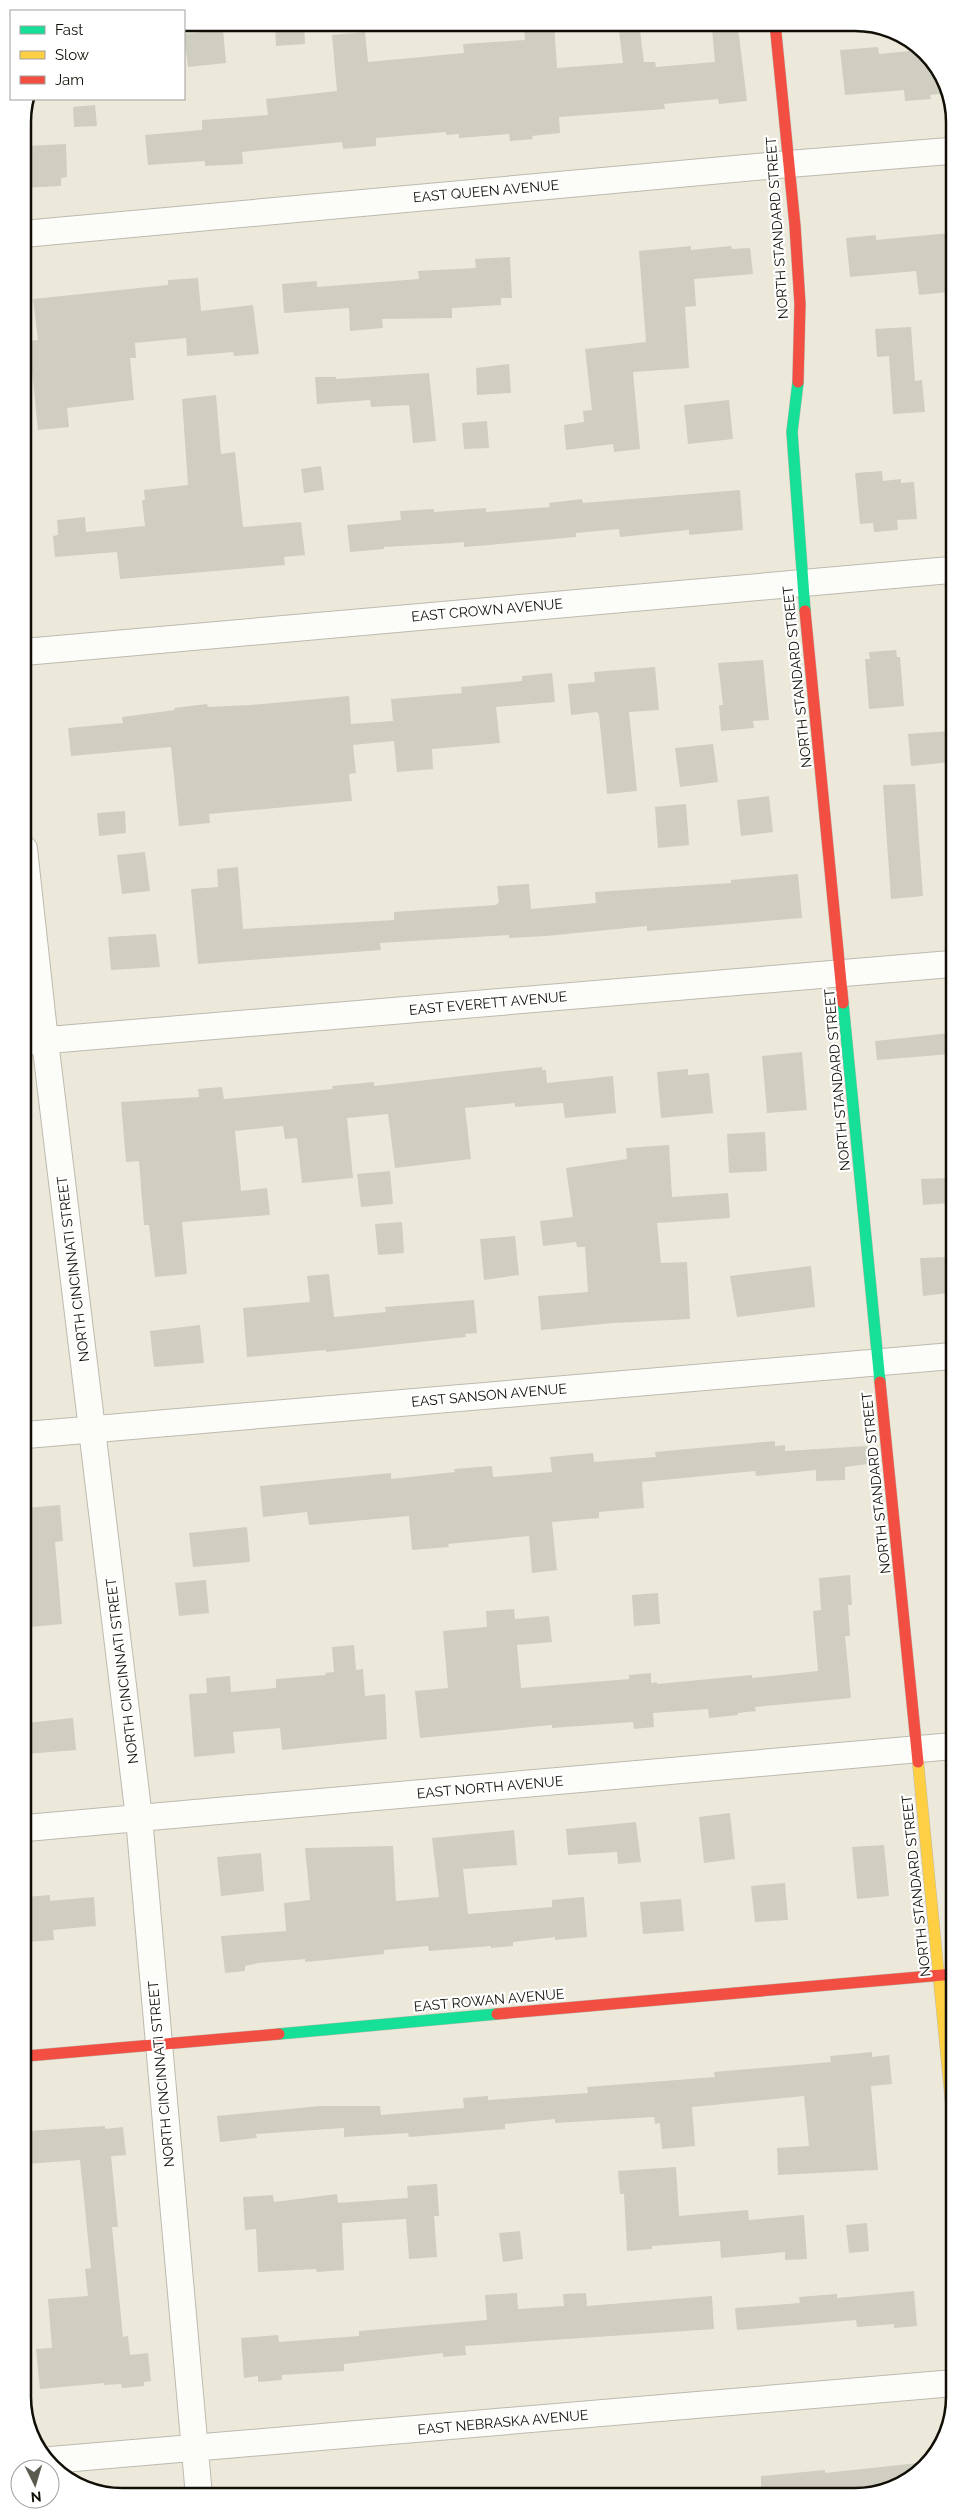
<svg xmlns="http://www.w3.org/2000/svg" width="977" height="2519" viewBox="0 0 977 2519" font-family="Raleway,sans-serif">
<style>
.building{fill:#d0cec1}
.lines{fill:none;stroke-linecap:round;stroke-linejoin:round}
.street-casing{stroke:#bdbaaf;stroke-width:28}
.fast-casing{stroke:#bdbaaf;stroke-width:12}
.slow-casing{stroke:#bdbaaf;stroke-width:12}
.jam-casing{stroke:#bdbaaf;stroke-width:12}
.street{stroke:#fcfcf9;stroke-width:26}
.fast{stroke:#16e098;stroke-width:11}
.slow{stroke:#ffcf43;stroke-width:11}
.jam{stroke:#f24e42;stroke-width:11}
.labels{text-anchor:middle;stroke-width:4.5;stroke-linejoin:round;paint-order:stroke}
.street-label{font-size:14px;fill:#100e05;stroke:#fff}
.rim{fill:none;stroke:#100e05;stroke-width:2.5}
</style>
<rect width="100%" height="100%" fill="#ece9da"/>
<!-- building -->
<path class="building" d="M 275,23 L 304,23 L 305,44 L 276,46 Z
M 524,23 L 554,23 L 557,68 L 623,63 L 618,23 L 639,23 L 644,62 L 655,62 L 656,67 L 715,62 L 712,29 L 738,27 L 747,101 L 719,104 L 718,99 L 664,104 L 665,109 L 559,117 L 560,133 L 532,136 L 533,139 L 510,141 L 509,134 L 459,138 L 459,134 L 446,135 L 446,132 L 376,138 L 376,146 L 343,149 L 342,142 L 242,152 L 243,164 L 205,166 L 205,161 L 148,165 L 145,135 L 202,130 L 202,120 L 268,115 L 266,99 L 337,91 L 332,35 L 365,32 L 368,62 L 464,53 L 463,44 L 525,40 Z
M 223,30 L 226,63 L 188,67 L 184,34 Z
M 878,47 L 879,54 L 920,50 L 949,93 L 930,95 L 931,99 L 905,101 L 904,90 L 845,95 L 840,50 Z
M 95,105 L 97,126 L 74,127 L 73,107 Z
M 66,144 L 67,177 L 61,178 L 61,186 L 23,188 L 24,146 Z
M 950,233 L 950,292 L 919,295 L 916,271 L 850,277 L 846,238 L 876,235 L 876,240 Z
M 691,246 L 691,250 L 731,246 L 732,249 L 750,248 L 753,274 L 694,279 L 696,306 L 685,307 L 689,368 L 633,372 L 640,449 L 614,452 L 613,444 L 566,450 L 564,425 L 584,422 L 583,411 L 592,410 L 585,349 L 646,342 L 639,251 Z
M 510,257 L 512,298 L 501,298 L 501,305 L 452,308 L 452,318 L 382,319 L 383,328 L 350,331 L 349,308 L 284,313 L 282,284 L 317,281 L 317,287 L 419,279 L 418,271 L 476,268 L 475,259 Z
M 198,278 L 201,311 L 253,305 L 259,354 L 234,356 L 233,352 L 187,356 L 186,338 L 135,343 L 136,358 L 130,358 L 134,400 L 67,408 L 69,427 L 38,430 L 29,341 L 38,340 L 33,299 L 168,285 L 168,280 Z
M 911,327 L 915,381 L 922,380 L 925,412 L 893,414 L 889,356 L 877,357 L 875,329 Z
M 509,364 L 511,393 L 477,395 L 476,368 Z
M 429,373 L 436,441 L 413,443 L 409,405 L 371,407 L 370,400 L 317,404 L 315,377 L 336,377 L 336,379 Z
M 216,395 L 221,454 L 235,452 L 243,527 L 301,522 L 305,555 L 284,557 L 285,565 L 120,579 L 117,552 L 55,557 L 53,536 L 58,535 L 57,520 L 85,517 L 86,532 L 145,526 L 142,500 L 145,500 L 144,490 L 188,485 L 182,399 Z
M 729,400 L 733,439 L 688,444 L 684,405 Z
M 487,421 L 489,448 L 464,449 L 462,423 Z
M 321,466 L 324,490 L 304,493 L 301,469 Z
M 882,471 L 883,481 L 901,479 L 901,483 L 914,482 L 917,519 L 897,520 L 898,530 L 874,532 L 873,523 L 860,524 L 855,473 Z
M 740,490 L 743,530 L 689,535 L 689,530 L 620,537 L 619,529 L 576,533 L 576,537 L 489,545 L 464,547 L 464,542 L 454,543 L 384,547 L 384,549 L 350,552 L 347,525 L 401,520 L 400,511 L 434,509 L 434,512 L 486,508 L 486,512 L 550,507 L 549,503 L 582,499 L 583,503 Z
M 896,650 L 897,657 L 900,657 L 904,706 L 869,709 L 865,659 L 870,659 L 869,652 Z
M 763,660 L 769,720 L 753,721 L 754,728 L 721,731 L 719,705 L 723,705 L 718,663 Z
M 655,667 L 659,710 L 629,712 L 637,791 L 607,794 L 599,715 L 597,712 L 571,715 L 568,684 L 595,682 L 594,672 Z
M 552,673 L 555,702 L 496,707 L 500,743 L 432,749 L 433,769 L 397,772 L 394,741 L 353,745 L 356,773 L 349,774 L 352,801 L 209,814 L 210,823 L 179,826 L 171,747 L 71,756 L 68,728 L 123,723 L 122,717 L 175,710 L 174,708 L 207,704 L 208,707 L 250,705 L 349,696 L 351,724 L 393,721 L 391,699 L 462,693 L 461,687 L 522,681 L 522,676 Z
M 951,731 L 951,762 L 911,766 L 908,734 Z
M 713,744 L 718,782 L 680,787 L 675,748 Z
M 915,784 L 923,896 L 891,899 L 883,785 Z
M 769,796 L 773,832 L 741,836 L 737,800 Z
M 686,804 L 689,845 L 658,848 L 655,807 Z
M 125,811 L 126,833 L 99,836 L 97,813 Z
M 145,852 L 150,891 L 122,894 L 117,855 Z
M 238,867 L 243,929 L 394,920 L 394,912 L 496,905 L 499,902 L 497,886 L 529,884 L 531,909 L 596,903 L 595,892 L 731,883 L 731,880 L 798,874 L 802,918 L 647,931 L 647,926 L 546,936 L 509,938 L 509,935 L 380,943 L 381,950 L 198,964 L 191,889 L 218,887 L 217,869 Z
M 156,934 L 160,967 L 111,970 L 108,937 Z
M 951,1033 L 951,1054 L 877,1060 L 875,1041 Z
M 802,1052 L 807,1110 L 767,1113 L 762,1056 Z
M 542,1067 L 542,1070 L 546,1070 L 547,1083 L 613,1076 L 616,1113 L 565,1118 L 563,1103 L 515,1107 L 515,1103 L 465,1108 L 471,1159 L 395,1168 L 388,1114 L 347,1118 L 353,1178 L 302,1183 L 297,1138 L 285,1139 L 283,1126 L 235,1131 L 241,1191 L 267,1188 L 270,1215 L 182,1222 L 187,1274 L 155,1277 L 149,1225 L 144,1225 L 139,1161 L 126,1162 L 121,1102 L 199,1097 L 198,1089 L 222,1087 L 224,1099 L 333,1089 L 332,1086 L 374,1082 L 374,1086 Z
M 688,1069 L 688,1075 L 709,1073 L 713,1113 L 661,1118 L 657,1072 Z
M 765,1132 L 767,1171 L 729,1173 L 727,1134 Z
M 669,1145 L 672,1197 L 728,1193 L 730,1218 L 657,1223 L 661,1263 L 687,1262 L 690,1319 L 613,1323 L 541,1330 L 538,1296 L 588,1292 L 585,1247 L 577,1247 L 576,1242 L 543,1246 L 540,1221 L 573,1217 L 566,1168 L 627,1159 L 626,1148 Z
M 390,1171 L 393,1204 L 361,1207 L 357,1174 Z
M 947,1178 L 949,1203 L 923,1205 L 921,1179 Z
M 402,1222 L 404,1253 L 378,1255 L 375,1224 Z
M 515,1236 L 519,1275 L 484,1280 L 480,1239 Z
M 946,1257 L 948,1293 L 923,1296 L 920,1258 Z
M 811,1266 L 815,1307 L 737,1317 L 730,1276 Z
M 329,1274 L 334,1317 L 386,1312 L 385,1307 L 474,1300 L 477,1333 L 465,1334 L 466,1337 L 326,1352 L 326,1350 L 247,1357 L 243,1308 L 310,1302 L 307,1276 Z
M 200,1325 L 204,1363 L 154,1367 L 150,1331 Z
M 775,1441 L 775,1446 L 785,1445 L 785,1451 L 867,1446 L 868,1464 L 845,1467 L 845,1480 L 816,1481 L 816,1470 L 756,1476 L 755,1471 L 642,1482 L 644,1508 L 599,1512 L 599,1518 L 552,1522 L 557,1570 L 532,1573 L 529,1536 L 448,1544 L 449,1547 L 412,1550 L 409,1516 L 309,1525 L 307,1512 L 263,1517 L 260,1486 L 391,1473 L 391,1479 L 455,1472 L 454,1469 L 492,1466 L 493,1477 L 552,1472 L 550,1457 L 593,1453 L 594,1462 L 656,1457 L 655,1452 Z
M 60,1505 L 63,1541 L 55,1542 L 62,1624 L 30,1627 L 26,1576 L 26,1508 Z
M 247,1527 L 250,1562 L 193,1567 L 189,1533 Z
M 850,1575 L 852,1605 L 848,1605 L 850,1636 L 845,1636 L 851,1698 L 755,1707 L 756,1711 L 738,1713 L 738,1715 L 709,1718 L 708,1709 L 653,1713 L 654,1727 L 634,1729 L 633,1722 L 552,1728 L 552,1725 L 420,1738 L 415,1691 L 448,1688 L 443,1631 L 487,1627 L 486,1611 L 514,1609 L 515,1619 L 549,1616 L 552,1642 L 517,1645 L 521,1688 L 629,1679 L 629,1675 L 651,1673 L 651,1683 L 657,1682 L 657,1684 L 752,1675 L 752,1678 L 818,1671 L 813,1611 L 821,1610 L 819,1578 Z
M 206,1580 L 209,1613 L 179,1616 L 175,1583 Z
M 658,1593 L 660,1624 L 634,1626 L 632,1595 Z
M 354,1645 L 356,1670 L 363,1669 L 365,1696 L 385,1694 L 387,1739 L 282,1750 L 280,1728 L 233,1732 L 235,1753 L 194,1757 L 189,1694 L 207,1693 L 206,1678 L 230,1676 L 231,1692 L 276,1688 L 276,1679 L 326,1675 L 325,1673 L 334,1672 L 332,1647 Z
M 73,1718 L 76,1750 L 26,1754 L 26,1723 Z
M 730,1813 L 735,1859 L 704,1863 L 699,1817 Z
M 636,1822 L 641,1862 L 618,1864 L 617,1852 L 568,1855 L 566,1829 Z
M 514,1830 L 517,1865 L 463,1869 L 468,1914 L 552,1907 L 552,1900 L 584,1897 L 587,1937 L 555,1940 L 555,1937 L 513,1942 L 513,1946 L 491,1948 L 491,1946 L 429,1951 L 428,1946 L 384,1950 L 384,1954 L 326,1960 L 305,1962 L 305,1959 L 258,1963 L 245,1966 L 245,1971 L 225,1973 L 221,1936 L 286,1931 L 284,1903 L 310,1900 L 305,1848 L 393,1846 L 396,1901 L 439,1897 L 432,1838 Z
M 884,1845 L 889,1896 L 857,1899 L 852,1847 Z
M 261,1853 L 264,1891 L 221,1896 L 217,1857 Z
M 785,1883 L 788,1920 L 755,1922 L 751,1886 Z
M 50,1895 L 50,1901 L 94,1897 L 96,1926 L 53,1930 L 54,1940 L 27,1942 L 27,1897 Z
M 681,1899 L 684,1931 L 643,1934 L 640,1902 Z
M 872,2052 L 872,2057 L 889,2055 L 892,2084 L 871,2086 L 878,2170 L 778,2175 L 777,2148 L 809,2146 L 804,2096 L 692,2107 L 695,2146 L 662,2149 L 660,2123 L 655,2124 L 654,2117 L 555,2123 L 555,2119 L 505,2124 L 505,2129 L 409,2137 L 408,2133 L 344,2137 L 344,2128 L 256,2134 L 257,2138 L 220,2142 L 217,2116 L 320,2106 L 380,2106 L 381,2115 L 464,2108 L 463,2098 L 488,2096 L 488,2100 L 588,2093 L 587,2087 L 715,2077 L 714,2072 L 831,2062 L 830,2056 Z
M 105,2126 L 105,2129 L 123,2127 L 126,2155 L 111,2156 L 118,2227 L 112,2227 L 123,2337 L 128,2336 L 130,2355 L 148,2353 L 151,2381 L 144,2382 L 144,2386 L 122,2388 L 121,2384 L 104,2385 L 104,2383 L 40,2389 L 36,2349 L 52,2348 L 48,2299 L 88,2296 L 85,2269 L 91,2268 L 80,2160 L 27,2164 L 27,2131 Z
M 676,2167 L 679,2216 L 748,2210 L 749,2220 L 804,2215 L 807,2259 L 785,2260 L 785,2252 L 721,2258 L 720,2241 L 652,2246 L 652,2249 L 627,2251 L 624,2194 L 620,2194 L 618,2171 Z
M 437,2184 L 439,2216 L 434,2216 L 437,2257 L 409,2259 L 406,2219 L 342,2223 L 344,2270 L 317,2272 L 316,2269 L 258,2272 L 256,2229 L 245,2230 L 243,2197 L 273,2195 L 274,2202 L 337,2194 L 338,2203 L 408,2198 L 407,2186 Z
M 867,2223 L 869,2251 L 849,2253 L 846,2225 Z
M 520,2231 L 523,2259 L 503,2262 L 499,2233 Z
M 914,2291 L 917,2326 L 894,2328 L 894,2324 L 857,2327 L 856,2320 L 737,2330 L 735,2308 L 800,2303 L 799,2297 L 837,2294 L 837,2298 Z
M 517,2293 L 518,2309 L 564,2306 L 563,2294 L 586,2293 L 587,2306 L 712,2296 L 714,2329 L 465,2346 L 466,2355 L 443,2357 L 443,2353 L 344,2364 L 344,2371 L 282,2375 L 282,2380 L 258,2382 L 258,2376 L 244,2378 L 241,2338 L 278,2335 L 279,2342 L 359,2336 L 359,2331 L 487,2320 L 485,2295 Z
M 927,2462 L 886,2491 L 761,2492 L 761,2476 L 825,2470 L 825,2473 Z"/>
<g class="lines">
<!-- street casing -->
<g class="street-casing">
<path id="street" d="M 23,234 L 789,164 L 949,151
M 24,652 L 950,570
M 24,849 L 45,1041 L 139,1818 L 199,2496
M 25,1042 L 951,964
M 26,1435 L 952,1356
M 26,1828 L 953,1746
M 51,2460 L 954,2383"/>
</g>
<!-- fast casing -->
<g class="fast-casing">
<path id="fast" d="M 798,382 L 792,432 L 805,611
M 843,1003 L 880,1382
M 279,2034 L 497,2014"/>
</g>
<!-- slow casing -->
<g class="slow-casing">
<path id="slow" d="M 918,1762 L 954,2134"/>
</g>
<!-- jam casing -->
<g class="jam-casing">
<path id="jam" d="M 775,23 L 795,226 L 800,304 L 798,382
M 805,611 L 843,1003
M 880,1382 L 918,1762
M 497,2014 L 954,1974
M 27,2056 L 279,2034"/>
</g>
<!-- street -->
<use href="#street" class="street"/>
<!-- fast -->
<use href="#fast" class="fast"/>
<!-- slow -->
<use href="#slow" class="slow"/>
<!-- jam -->
<use href="#jam" class="jam"/>
</g>
<g class="labels">
<!-- street labels -->
<g class="street-label">
<text transform="translate(486 191) rotate(-5)" y="5">EAST QUEEN AVENUE</text>
<text transform="translate(777 228) rotate(-94)" y="5">NORTH STANDARD STREET</text>
<text transform="translate(487 610) rotate(-5)" y="5">EAST CROWN AVENUE</text>
<text transform="translate(797 677) rotate(-96)" y="5">NORTH STANDARD STREET</text>
<text transform="translate(488 1003) rotate(-5)" y="5">EAST EVERETT AVENUE</text>
<text transform="translate(837 1080) rotate(-95)" y="5">NORTH STANDARD STREET</text>
<text transform="translate(73 1269) rotate(-97)" y="5">NORTH CINCINNATI STREET</text>
<text transform="translate(489 1395) rotate(-5)" y="5">EAST SANSON AVENUE</text>
<text transform="translate(876 1483) rotate(-96)" y="5">NORTH STANDARD STREET</text>
<text transform="translate(122 1671) rotate(-97)" y="5">NORTH CINCINNATI STREET</text>
<text transform="translate(490 1787) rotate(-5)" y="5">EAST NORTH AVENUE</text>
<text transform="translate(916 1886) rotate(-96)" y="5">NORTH STANDARD STREET</text>
<text transform="translate(489 2000) rotate(-5)" y="5">EAST ROWAN AVENUE</text>
<text transform="translate(161 2074) rotate(-95)" y="5">NORTH CINCINNATI STREET</text>
<text transform="translate(503 2422) rotate(-5)" y="5">EAST NEBRASKA AVENUE</text>
</g>
</g>
<!-- crop -->
<path d="M0 0H977V2519H0ZM122 31H855A91 91 0 0 1 946 122V2397A91 91 0 0 1 855 2488H122A91 91 0 0 1 31 2397V122A91 91 0 0 1 122 31Z" fill="#fff" fill-rule="evenodd"/>
<path class="rim" d="M122 31H855A91 91 0 0 1 946 122V2397A91 91 0 0 1 855 2488H122A91 91 0 0 1 31 2397V122A91 91 0 0 1 122 31Z"/>
<!-- legend -->
<rect x="10" y="10" width="175" height="90" fill="#ffffff" stroke="#9f9f9b"/>
<rect x="20" y="26" width="25" height="8" fill="#16e098" stroke="#9f9f9b"/>
<text x="55" y="35" font-size="15" fill="#100e05">Fast</text>
<rect x="20" y="51" width="25" height="8" fill="#ffcf43" stroke="#9f9f9b"/>
<text x="55" y="60" font-size="15" fill="#100e05">Slow</text>
<rect x="20" y="76" width="25" height="8" fill="#f24e42" stroke="#9f9f9b"/>
<text x="55" y="85" font-size="15" fill="#100e05">Jam</text>
<!-- north arrow -->
<g transform="translate(35 2484) rotate(175)"><circle r="24" fill="#ffffff" stroke="#9f9f9b"/>
<path d="M0-4L9 19L0 12L-9 19Z" fill="#5d5b50"/>
<text y="-8" font-size="14" font-weight="bold" text-anchor="middle" fill="#100e05">N</text>
</g>
</svg>
